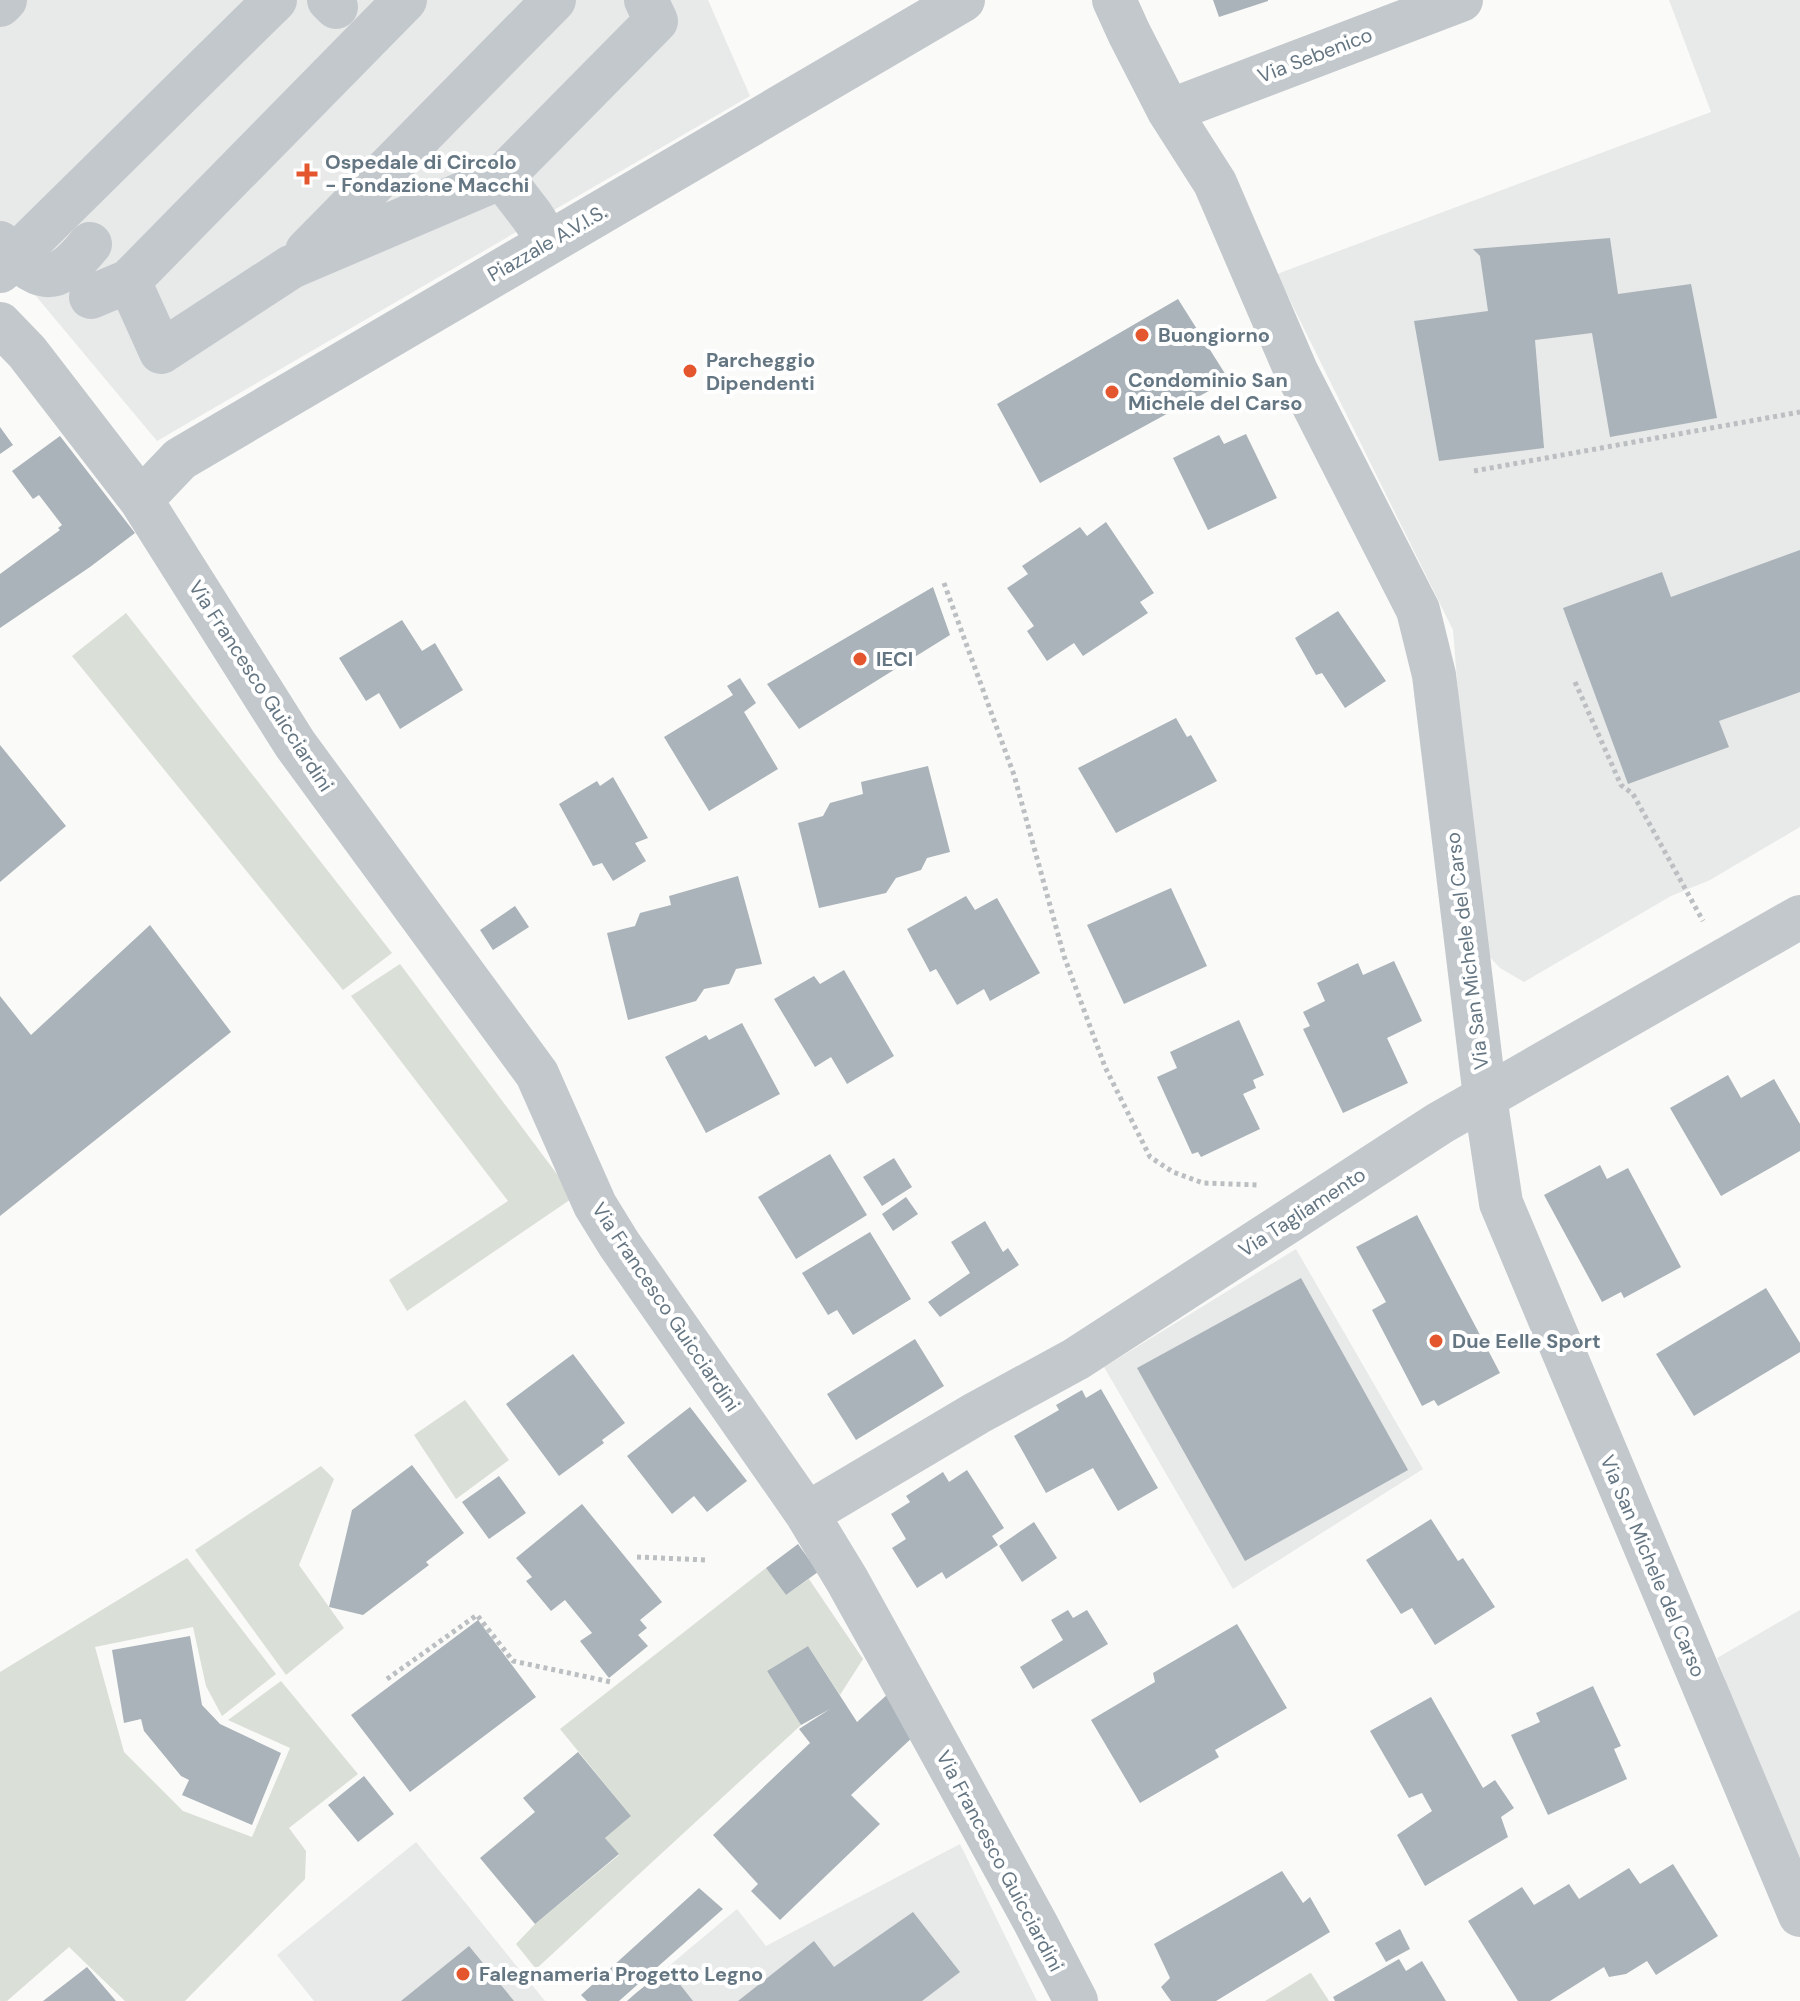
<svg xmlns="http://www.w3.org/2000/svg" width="1800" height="2001" viewBox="0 0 1800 2001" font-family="'DM Sans',sans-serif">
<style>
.built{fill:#e8e9e9}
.green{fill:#dadfd7}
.building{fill:#aab3b9}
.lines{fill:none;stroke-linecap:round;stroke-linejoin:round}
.path{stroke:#bbbfc2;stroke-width:5;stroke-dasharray:4 4;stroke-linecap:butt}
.minor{stroke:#c3c8cc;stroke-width:44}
.poi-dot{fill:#e4572e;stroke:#fff;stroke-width:3}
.labels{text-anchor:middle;stroke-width:8;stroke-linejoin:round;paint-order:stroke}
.street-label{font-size:20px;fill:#657683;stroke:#fff}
.poi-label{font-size:20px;font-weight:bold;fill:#657683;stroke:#fff;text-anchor:start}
</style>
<rect width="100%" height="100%" fill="#fafaf8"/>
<!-- built -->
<path class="built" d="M 0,0 L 708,0 L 750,96 L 157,441 L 0,253 Z
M 1669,0 L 1800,0 L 1800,827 L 1710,880 L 1671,896 L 1524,982 L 1500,968 L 1478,944 L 1453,630 L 1277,274 L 1711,112 Z
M 1296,1249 L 1423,1469 L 1233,1589 L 1104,1367 Z
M 1800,1610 L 1800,1882 L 1717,1658 Z
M 416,1842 L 545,2001 L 314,2001 L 277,1955 Z
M 960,1844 L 1037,2001 L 627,2001 L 737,1909 L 766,1946 Z"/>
<!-- green -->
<path class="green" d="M 126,613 L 392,953 L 343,990 L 72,656 Z
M 400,964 L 574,1197 L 407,1311 L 389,1280 L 508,1201 L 351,996 Z
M 465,1400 L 509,1460 L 456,1499 L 414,1435 Z
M 321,1466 L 334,1479 L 299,1565 L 344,1628 L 286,1675 L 195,1550 Z
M 187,1558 L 276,1674 L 222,1716 L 206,1686 L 193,1627 L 95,1647 L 124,1752 L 183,1811 L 252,1837 L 290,1748 L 228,1720 L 281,1681 L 358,1774 L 289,1828 L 306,1851 L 305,1879 L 185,2001 L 125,2001 L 69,1947 L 7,2001 L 0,2001 L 0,1672 Z
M 766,1568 L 786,1595 L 809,1579 L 863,1659 L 840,1695 L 808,1646 L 767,1671 L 801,1725 L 536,1969 L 516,1944 L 535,1924 L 619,1855 L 605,1838 L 631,1816 L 560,1729 Z
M 1311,1973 L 1329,2001 L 1265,2001 L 1310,1973 Z"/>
<!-- building -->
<path class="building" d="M 1213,0 L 1268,0 L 1268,1 L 1219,17 Z
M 1610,238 L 1618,294 L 1691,284 L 1717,418 L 1610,437 L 1592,333 L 1535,340 L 1544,448 L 1439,461 L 1414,321 L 1488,311 L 1480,256 L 1473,249 Z
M 1178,299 L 1229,380 L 1040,483 L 997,404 Z
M 0,427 L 13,445 L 0,454 Z
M 1246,434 L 1277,498 L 1208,530 L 1173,458 L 1219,435 L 1224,444 Z
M 60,436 L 135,533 L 90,567 L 0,628 L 0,574 L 60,530 L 58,528 L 62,525 L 39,495 L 33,499 L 12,471 Z
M 1106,522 L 1154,593 L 1140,602 L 1148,613 L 1083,656 L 1074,643 L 1047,661 L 1027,631 L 1034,626 L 1007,588 L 1028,574 L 1022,566 L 1080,527 L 1087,536 Z
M 1800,550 L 1800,692 L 1719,721 L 1729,747 L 1628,784 L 1563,608 L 1662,572 L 1671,597 Z
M 933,587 L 950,635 L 799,729 L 767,684 Z
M 1338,611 L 1386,681 L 1345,708 L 1322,673 L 1316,675 L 1295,638 Z
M 402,620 L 422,651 L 435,643 L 463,690 L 400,729 L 379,693 L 366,701 L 339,658 Z
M 740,678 L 756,703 L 744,712 L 778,769 L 709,811 L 664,737 L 733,695 L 727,686 Z
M 1176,718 L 1187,737 L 1191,735 L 1217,781 L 1116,833 L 1078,768 Z
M 0,745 L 66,826 L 0,882 Z
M 928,766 L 950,852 L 927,858 L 921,870 L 896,878 L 886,893 L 819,908 L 798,823 L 823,816 L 830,803 L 863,794 L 861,782 Z
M 613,777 L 648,838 L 635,843 L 646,861 L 613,881 L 602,863 L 593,866 L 559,804 L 597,781 L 600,786 Z
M 738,876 L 762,964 L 736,969 L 729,984 L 704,989 L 696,1001 L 628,1020 L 607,933 L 635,926 L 640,913 L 671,905 L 669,896 Z
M 1171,888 L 1207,966 L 1124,1004 L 1087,925 Z
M 966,896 L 975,910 L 997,898 L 1040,973 L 990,1001 L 984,989 L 957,1005 L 936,969 L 930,972 L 907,929 Z
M 515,906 L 529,927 L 493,950 L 480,930 Z
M 150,925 L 231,1032 L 0,1216 L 0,996 L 31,1035 Z
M 1394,961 L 1422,1021 L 1387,1038 L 1408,1083 L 1343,1113 L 1303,1029 L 1310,1026 L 1303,1012 L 1325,1001 L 1317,983 L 1358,963 L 1363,975 Z
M 844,970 L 894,1056 L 847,1084 L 831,1057 L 815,1067 L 774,999 L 814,976 L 820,984 Z
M 1239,1020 L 1264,1075 L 1253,1080 L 1256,1088 L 1243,1094 L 1260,1129 L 1201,1157 L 1198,1152 L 1192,1154 L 1157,1077 L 1177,1068 L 1170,1052 Z
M 742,1023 L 780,1094 L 706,1133 L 665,1057 L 706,1035 L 709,1040 Z
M 1728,1075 L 1741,1098 L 1774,1079 L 1800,1124 L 1800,1151 L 1721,1196 L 1670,1108 Z
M 830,1154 L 867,1215 L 796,1259 L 758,1197 Z
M 894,1158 L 912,1187 L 882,1206 L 863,1177 Z
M 1600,1165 L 1607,1179 L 1628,1168 L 1681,1267 L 1624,1298 L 1621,1292 L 1602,1302 L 1544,1195 Z
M 906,1197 L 918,1214 L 893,1231 L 882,1214 Z
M 1417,1215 L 1500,1373 L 1438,1406 L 1434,1400 L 1422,1406 L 1372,1310 L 1386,1302 L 1356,1247 Z
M 985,1221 L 1003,1252 L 1008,1248 L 1019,1265 L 940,1317 L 928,1302 L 970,1273 L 951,1242 Z
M 870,1232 L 911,1299 L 853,1335 L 837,1310 L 828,1315 L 802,1273 Z
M 1301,1278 L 1408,1470 L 1245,1561 L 1137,1368 Z
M 1766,1288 L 1800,1343 L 1800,1352 L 1694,1416 L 1656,1354 Z
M 915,1339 L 944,1386 L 856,1440 L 827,1394 Z
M 573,1354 L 625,1423 L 602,1440 L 604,1443 L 559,1476 L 506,1404 Z
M 1101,1389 L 1158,1488 L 1118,1511 L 1093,1468 L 1046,1493 L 1014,1436 L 1059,1410 L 1056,1405 L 1082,1390 L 1086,1398 Z
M 690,1407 L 747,1481 L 707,1512 L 694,1496 L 672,1514 L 627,1456 Z
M 412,1465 L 464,1533 L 426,1562 L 429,1565 L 363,1615 L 329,1607 L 352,1510 Z
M 967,1470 L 1004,1528 L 992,1536 L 998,1545 L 946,1579 L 942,1572 L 917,1588 L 892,1548 L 906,1539 L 891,1514 L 910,1502 L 906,1496 L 943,1472 L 949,1482 Z
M 499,1476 L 526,1513 L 489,1539 L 462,1502 Z
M 582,1504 L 662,1602 L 640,1620 L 647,1628 L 638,1635 L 648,1646 L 609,1678 L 580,1641 L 592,1633 L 565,1600 L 551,1611 L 526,1581 L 532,1577 L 516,1558 Z
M 1431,1519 L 1458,1561 L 1463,1558 L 1495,1607 L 1435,1645 L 1412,1608 L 1401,1614 L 1366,1560 Z
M 1034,1522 L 1057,1558 L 1022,1582 L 999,1546 Z
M 798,1544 L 818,1572 L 786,1595 L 766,1568 Z
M 1068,1610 L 1073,1618 L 1087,1610 L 1108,1644 L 1033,1689 L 1020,1667 L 1063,1640 L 1051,1620 Z
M 478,1620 L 536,1697 L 410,1792 L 351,1715 Z
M 1237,1624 L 1287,1708 L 1215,1750 L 1219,1757 L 1140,1803 L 1091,1720 L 1155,1682 L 1153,1673 Z
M 190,1636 L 202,1705 L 220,1724 L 281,1753 L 252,1825 L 182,1795 L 189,1780 L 181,1776 L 144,1731 L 141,1719 L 124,1723 L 112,1650 Z
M 808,1646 L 857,1722 L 889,1693 L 916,1734 L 851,1795 L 880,1824 L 780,1920 L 751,1891 L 758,1884 L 713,1835 L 810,1743 L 799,1729 L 830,1709 L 801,1725 L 767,1671 Z
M 1593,1686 L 1621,1746 L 1614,1749 L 1627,1779 L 1548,1815 L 1511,1735 L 1540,1722 L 1536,1713 Z
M 1431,1697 L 1483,1788 L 1495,1780 L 1514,1808 L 1501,1817 L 1508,1837 L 1425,1886 L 1397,1835 L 1432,1811 L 1422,1793 L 1409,1798 L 1370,1731 Z
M 578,1752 L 631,1816 L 605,1838 L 619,1854 L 535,1924 L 480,1858 L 535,1812 L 523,1798 Z
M 364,1776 L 394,1814 L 358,1842 L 328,1805 Z
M 1673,1864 L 1718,1936 L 1656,1975 L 1647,1961 L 1626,1974 L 1609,1977 L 1604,1967 L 1550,2001 L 1518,2001 L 1468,1921 L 1522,1887 L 1534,1905 L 1569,1884 L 1579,1899 L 1629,1868 L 1640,1884 Z
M 1282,1871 L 1303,1903 L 1310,1897 L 1330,1932 L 1216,2001 L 1171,2001 L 1161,1987 L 1170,1978 L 1154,1944 Z
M 699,1888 L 723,1909 L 619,2001 L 587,2001 L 581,1995 Z
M 913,1912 L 960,1972 L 922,2001 L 738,2001 L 814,1941 L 834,1967 Z
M 1400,1929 L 1410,1949 L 1386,1962 L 1375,1943 Z
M 469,1946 L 514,2001 L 401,2001 Z
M 1399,1959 L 1406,1971 L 1422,1961 L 1446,2001 L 1335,2001 L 1333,1997 Z
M 87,1967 L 116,2001 L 43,2001 Z
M 667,1968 L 693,2001 L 627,2001 L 636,1993 Z"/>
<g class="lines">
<!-- path -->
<path class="path" d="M 1474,471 L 1800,412
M 944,583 L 1014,775 L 1064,956 L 1105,1067 L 1150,1157 L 1173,1172 L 1203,1183 L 1259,1185
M 1575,682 L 1621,785 L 1633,794 L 1703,921
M 637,1557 L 706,1560
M 387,1679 L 477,1615 L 513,1661 L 611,1682"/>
<!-- minor -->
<path class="minor" d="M 329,0 L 336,7
M 405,0 L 129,281 L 161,352 L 291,267 L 502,177 L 656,21 L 646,0
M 1114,0 L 1129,33 L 1169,111 L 1215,183 L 1296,371 L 1418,610 L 1434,675 L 1485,1097 L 1501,1203 L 1800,1915
M 0,5 L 5,0
M 1169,111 L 1461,0
M 502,177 L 532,216 L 549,242
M 0,243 C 39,280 52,291 90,244
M 307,251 L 554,0
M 0,271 L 275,0
M 91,297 L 129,281
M 0,324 L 27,352 L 141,500 L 295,744 L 537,1074 L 595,1205 L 619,1244 L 807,1514 L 847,1580 L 893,1663 L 1035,1922 L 1076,2001
M 141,500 L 180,459 L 963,0
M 807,1514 L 977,1413 L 1076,1359 L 1440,1123 L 1800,917"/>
</g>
<!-- markers -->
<g class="poi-dot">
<path d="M303 162h8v8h8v8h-8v8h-8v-8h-8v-8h8z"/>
<circle cx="1142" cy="335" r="8"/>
<circle cx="690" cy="371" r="8"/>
<circle cx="1112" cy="392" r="8"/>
<circle cx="860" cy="659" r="8"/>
<circle cx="1436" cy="1341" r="8"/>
<circle cx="463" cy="1974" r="8"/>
</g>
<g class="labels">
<!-- street labels -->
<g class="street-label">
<text transform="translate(1315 55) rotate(-21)" y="7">Via Sebenico</text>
<text transform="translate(547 243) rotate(-30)" y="7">Piazzale A.V.I.S.</text>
<text transform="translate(261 686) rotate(57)" y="7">Via Francesco Guicciardini</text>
<text transform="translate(1467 951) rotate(-97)" y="7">Via San Michele del Carso</text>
<text transform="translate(1302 1212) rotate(-33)" y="7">Via Tagliamento</text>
<text transform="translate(666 1307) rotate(56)" y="7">Via Francesco Guicciardini</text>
<text transform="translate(1653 1566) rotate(67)" y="7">Via San Michele del Carso</text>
<text transform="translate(1000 1861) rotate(62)" y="7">Via Francesco Guicciardini</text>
</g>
<!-- poi labels -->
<g class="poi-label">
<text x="325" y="169">Ospedale di Circolo<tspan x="325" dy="23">- Fondazione Macchi</tspan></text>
<text x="1158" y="342">Buongiorno</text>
<text x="706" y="367">Parcheggio<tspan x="706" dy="23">Dipendenti</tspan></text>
<text x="1128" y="387">Condominio San<tspan x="1128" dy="23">Michele del Carso</tspan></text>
<text x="876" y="666">IECI</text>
<text x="1452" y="1348">Due Eelle Sport</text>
<text x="479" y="1981">Falegnameria Progetto Legno</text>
</g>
</g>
</svg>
